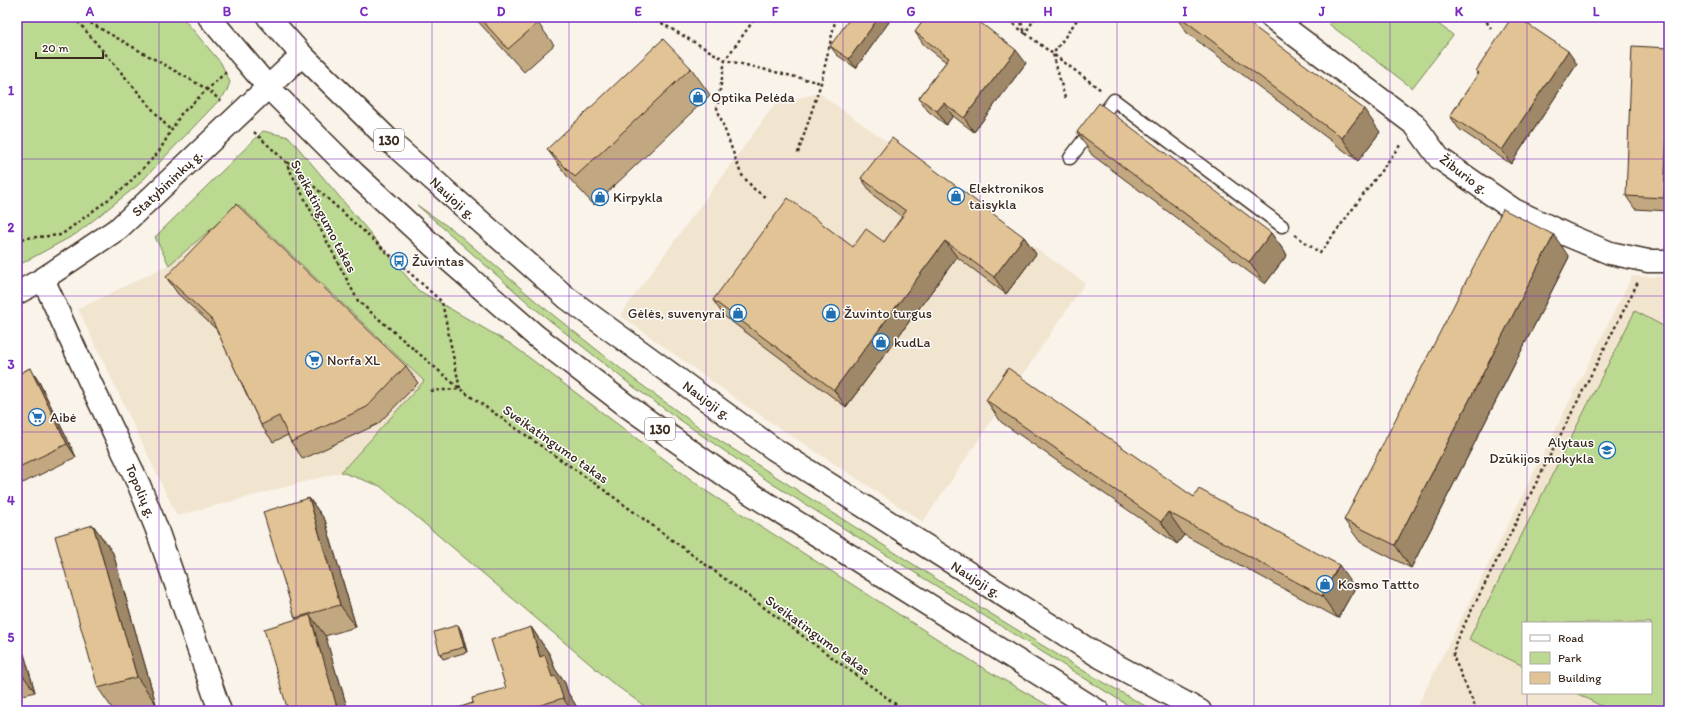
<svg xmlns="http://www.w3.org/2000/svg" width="1686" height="728" viewBox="0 0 1686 728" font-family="Itim,sans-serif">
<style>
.built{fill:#f2e5d0;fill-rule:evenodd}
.green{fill:#bbd991;stroke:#7b8258}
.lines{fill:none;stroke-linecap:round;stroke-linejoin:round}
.lane-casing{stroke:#3b2a1e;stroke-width:15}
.street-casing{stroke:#3b2a1e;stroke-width:25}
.secondary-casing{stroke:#3b2a1e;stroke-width:25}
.primary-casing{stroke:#3b2a1e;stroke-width:25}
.path{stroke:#3b2a1e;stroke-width:2.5;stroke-dasharray:3 3;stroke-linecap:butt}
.lane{stroke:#fff;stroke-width:12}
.street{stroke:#fff;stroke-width:22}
.secondary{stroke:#fff;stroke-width:22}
.primary{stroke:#fff;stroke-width:22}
.wall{fill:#c2a880;stroke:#3b2a1e}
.shaded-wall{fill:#9e8868;stroke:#3b2a1e}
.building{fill:#e2c395;stroke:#3b2a1e}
.grid{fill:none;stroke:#7b2cbf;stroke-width:1;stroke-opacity:0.55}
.labels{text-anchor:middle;stroke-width:3;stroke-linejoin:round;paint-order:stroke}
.shield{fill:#fff;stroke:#766a62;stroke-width:1}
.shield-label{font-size:13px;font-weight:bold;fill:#3b2a1e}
.poi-label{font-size:14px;fill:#3b2a1e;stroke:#fff;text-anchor:start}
.street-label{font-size:14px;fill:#3b2a1e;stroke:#fff}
.neatline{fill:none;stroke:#7b2cbf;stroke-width:1.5}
.grid-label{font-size:13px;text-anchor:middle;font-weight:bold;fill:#7b2cbf}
</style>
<rect width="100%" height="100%" fill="#f9f3ea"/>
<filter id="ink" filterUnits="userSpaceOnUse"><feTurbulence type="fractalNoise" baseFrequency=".025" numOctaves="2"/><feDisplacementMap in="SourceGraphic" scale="8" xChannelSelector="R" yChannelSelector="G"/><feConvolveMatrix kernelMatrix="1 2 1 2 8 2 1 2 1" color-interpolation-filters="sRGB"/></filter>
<g filter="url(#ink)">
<!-- built -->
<path class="built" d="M 819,93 L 1085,283 L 923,522 L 746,406 L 620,315 L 775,104 Z
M 239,205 L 424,381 L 341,472 L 177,516 L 78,309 L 168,265 Z
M 1632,276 L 1669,277 L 1669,711 L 1415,711 ZM 1523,623 L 1651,623 L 1651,693 L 1523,693 Z"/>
<!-- green -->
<path class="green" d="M 17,17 L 182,17 L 221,63 L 230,82 L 226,93 L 138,185 L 76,234 L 17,266 Z
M 1334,17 L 1429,17 L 1453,35 L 1412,88 L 1329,24 Z
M 263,131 L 289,137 L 418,290 L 511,344 L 709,493 L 983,668 L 1058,711 L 651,711 L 610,681 L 380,486 L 341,472 L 424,381 L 239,205 L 169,265 L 155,237 Z
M 417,205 L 457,233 L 538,303 L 635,380 L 703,430 L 988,612 L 1089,674 L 1154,711 L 1137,711 L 771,483 L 700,434 L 631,385 L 533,307 Z
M 1635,311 L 1669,329 L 1669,711 L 1611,711 L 1576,693 L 1651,693 L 1651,623 L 1523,623 L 1523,666 L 1469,639 Z"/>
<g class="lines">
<!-- lane casing -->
<g class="lane-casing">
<path id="lane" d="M 1070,158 L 1114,100 L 1282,226"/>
</g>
<!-- street casing -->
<g class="street-casing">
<path id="street" d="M 1271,17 L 1415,125 L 1439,158 L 1514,210 L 1567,235 L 1610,253 L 1648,261 L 1669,261
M 43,279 L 89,380 L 139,485 L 156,527 L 220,711"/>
</g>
<!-- secondary casing -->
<g class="secondary-casing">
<path id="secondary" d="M 17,293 L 43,279 L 119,228 L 302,55"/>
</g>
<!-- primary casing -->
<g class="primary-casing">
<path id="primary" d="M 209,17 L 268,87 L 354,173 L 443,255 L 536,336 L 627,406 L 750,493 L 1098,711
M 268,17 L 302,55 L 395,146 L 567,298 L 774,449 L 1097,655 L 1200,711"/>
</g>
<!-- path -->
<path class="path" d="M 74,17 L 171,131
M 80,17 L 207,89 L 221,101
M 651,17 L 725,60 L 756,17
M 1004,17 L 1025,33 L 1036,17
M 1019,17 L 1025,33 L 1101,90
M 1483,17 L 1491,28
M 1065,98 L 1053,54 L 1079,17
M 254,132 L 285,161 L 358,301 L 460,389 L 604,490 L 905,711
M 798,153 L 821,83 L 836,17
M 287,162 L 442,302 L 460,389 L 428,391
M 765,197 L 754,189 L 741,174 L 717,108 L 725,60 L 821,83
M 1295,235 L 1320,253 L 1401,144
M 17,242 L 25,238 L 61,235 L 125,187 L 158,153 L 181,114 L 226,72
M 1477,711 L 1453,656 L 1456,641 L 1638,282"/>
<!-- lane -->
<use href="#lane" class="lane"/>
<!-- street -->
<use href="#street" class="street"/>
<!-- secondary -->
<use href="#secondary" class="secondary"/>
<!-- primary -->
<use href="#primary" class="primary"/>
</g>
<!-- wall -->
<path class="wall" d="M 474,17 L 533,17 L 538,23 L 554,45 L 524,72 Z
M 1176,17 L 1241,17 L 1380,132 L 1358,161 L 1187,33 Z
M 889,22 L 856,68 L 837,55 L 830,46 Z
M 915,32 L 1026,63 L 974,132 L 953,116 L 946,125 L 928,111 L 919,98 L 946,62 L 924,45 Z
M 1669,48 L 1669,211 L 1635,209 L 1626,196 Z
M 1577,64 L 1511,164 L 1459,129 L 1450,116 L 1478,74 L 1476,71 Z
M 691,68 L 710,95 L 594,205 L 567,176 L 547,149 Z
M 1077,132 L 1271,233 L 1287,255 L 1265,284 L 1092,155 Z
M 861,178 L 1024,237 L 1036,254 L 1006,294 L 957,257 L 846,407 L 724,316 L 713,300 L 853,247 L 884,242 L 902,217 L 873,195 Z
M 1569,257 L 1411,568 L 1360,542 L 1344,520 Z
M 166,277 L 406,366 L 418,383 L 378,424 L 303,459 L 291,442 L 288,435 L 273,442 L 261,425 L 217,330 L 178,294 Z
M 30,368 L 39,382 L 76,457 L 23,483 L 17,474 L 17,375 Z
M 986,400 L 1194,497 L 1355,588 L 1338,618 L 1184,535 L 1177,544 L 1001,422 Z
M 309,498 L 325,520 L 356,627 L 325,636 L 336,673 L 338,676 L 348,711 L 288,711 L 296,619 L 295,618 Z
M 93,525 L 113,553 L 156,704 L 133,711 L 114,711 L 98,688 Z
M 531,627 L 550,655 L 555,669 L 565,683 L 568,693 L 575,704 L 578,711 L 449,711 L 473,703 L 506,688 Z
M 461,630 L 467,652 L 443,659 L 440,654 Z
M 17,644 L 24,654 L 35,692 L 17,697 Z"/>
<!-- shaded-wall -->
<path class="shaded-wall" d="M 879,17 L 885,17 L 889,22 L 856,68 L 849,59 Z
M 1016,50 L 1026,63 L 974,132 L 964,118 Z
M 1568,51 L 1577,64 L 1511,164 L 1502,150 Z
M 1669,85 L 1669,205 L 1664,198 Z
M 944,103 L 953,116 L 946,125 L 937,111 Z
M 1364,109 L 1380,132 L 1358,161 L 1342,138 Z
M 1271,233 L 1287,255 L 1265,284 L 1249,262 Z
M 1554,235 L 1569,257 L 1411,568 L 1395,545 Z
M 1024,237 L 1036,254 L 1006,294 L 994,277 Z
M 945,241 L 957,257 L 846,407 L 834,390 Z
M 30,368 L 39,382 L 76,457 L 67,444 Z
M 309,498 L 325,520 L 356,627 L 340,605 Z
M 1168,512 L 1184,535 L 1177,544 L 1161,522 Z
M 93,525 L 113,553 L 156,704 L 137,677 Z
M 1339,565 L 1355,588 L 1338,618 L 1322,596 Z
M 310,615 L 326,637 L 336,673 L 338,676 L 348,711 L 338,711 L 321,654 Z
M 458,625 L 461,630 L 467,652 L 464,647 Z
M 531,627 L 550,655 L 555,669 L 565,683 L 568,693 L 575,704 L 578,711 L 572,711 L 563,698 L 540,657 Z
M 17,644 L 24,654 L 35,692 L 19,670 L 17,663 Z"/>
<!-- building -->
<path class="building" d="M 479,17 L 533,17 L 538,23 L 508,49 Z
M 851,17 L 879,17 L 849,59 L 830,46 Z
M 926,17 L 973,17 L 1016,50 L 964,118 L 944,103 L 937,111 L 919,98 L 949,58 L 915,32 Z
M 1180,17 L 1241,17 L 1364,109 L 1342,138 Z
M 1512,17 L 1517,17 L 1568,51 L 1502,150 L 1450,116 L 1479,73 L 1476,71 Z
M 663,39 L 691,68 L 575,177 L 547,149 Z
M 1632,46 L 1669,48 L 1669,85 L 1664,198 L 1626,196 Z
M 1099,103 L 1271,233 L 1249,262 L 1077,132 Z
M 892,138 L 1024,237 L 994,277 L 945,241 L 834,390 L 713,300 L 788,198 L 853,247 L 866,229 L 884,242 L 906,211 L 861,178 Z
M 236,204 L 406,366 L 367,407 L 291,442 L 279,416 L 261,425 L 212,320 L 166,277 Z
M 1503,209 L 1554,235 L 1395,545 L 1344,520 Z
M 30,368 L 67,444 L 17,468 L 17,375 Z
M 1008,368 L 1194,497 L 1199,489 L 1339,565 L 1322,596 L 1168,512 L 1161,522 L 986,400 Z
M 309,498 L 340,605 L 295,618 L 263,512 Z
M 93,525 L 137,677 L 98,688 L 55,536 Z
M 310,615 L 321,654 L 322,654 L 338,711 L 288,711 L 264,629 Z
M 458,625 L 464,647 L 440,654 L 434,632 Z
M 531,627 L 540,657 L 545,655 L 552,677 L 556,676 L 563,698 L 522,711 L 449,711 L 473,703 L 472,698 L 506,688 L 491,640 Z
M 17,663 L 19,670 L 17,670 Z"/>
</g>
<!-- grid -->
<path class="grid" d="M 159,17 L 159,711M 296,17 L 296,711M 432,17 L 432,711M 569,17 L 569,711M 706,17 L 706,711M 843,17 L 843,711M 980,17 L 980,711M 1117,17 L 1117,711M 1254,17 L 1254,711M 1390,17 L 1390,711M 1527,17 L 1527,623M 17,159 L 1669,159M 17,296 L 1669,296M 17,432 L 1669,432M 17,569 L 1669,569M 1527,693 L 1527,711"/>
<!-- icons -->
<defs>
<g id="shop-ring" transform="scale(0.9)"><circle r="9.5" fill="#fff" stroke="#1f6fb2" stroke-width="1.5"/><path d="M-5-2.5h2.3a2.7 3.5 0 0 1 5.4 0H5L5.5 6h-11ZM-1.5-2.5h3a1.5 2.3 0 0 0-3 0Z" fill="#1f6fb2"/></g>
<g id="bus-ring" transform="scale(0.9)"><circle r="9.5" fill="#fff" stroke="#1f6fb2" stroke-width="1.5"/><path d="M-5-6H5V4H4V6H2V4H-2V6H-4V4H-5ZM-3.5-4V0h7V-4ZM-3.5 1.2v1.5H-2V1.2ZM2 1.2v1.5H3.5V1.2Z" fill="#1f6fb2"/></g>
<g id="supermarket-ring" transform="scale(0.9)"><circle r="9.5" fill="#fff" stroke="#1f6fb2" stroke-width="1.5"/><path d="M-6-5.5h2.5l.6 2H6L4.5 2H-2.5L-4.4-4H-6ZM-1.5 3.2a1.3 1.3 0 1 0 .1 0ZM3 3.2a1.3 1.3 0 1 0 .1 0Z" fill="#1f6fb2"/></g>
<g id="school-ring" transform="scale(0.9)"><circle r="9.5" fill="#fff" stroke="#1f6fb2" stroke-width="1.5"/><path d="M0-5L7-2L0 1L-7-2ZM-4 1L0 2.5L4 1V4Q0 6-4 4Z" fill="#1f6fb2"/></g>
</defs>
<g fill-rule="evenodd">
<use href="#shop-ring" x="698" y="97"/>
<use href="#shop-ring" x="956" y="196"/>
<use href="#shop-ring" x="600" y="197"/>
<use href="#bus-ring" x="399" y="261"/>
<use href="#shop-ring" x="738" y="313"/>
<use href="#shop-ring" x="831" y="313"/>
<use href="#shop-ring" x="881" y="342"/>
<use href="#supermarket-ring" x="314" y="360"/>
<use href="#supermarket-ring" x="37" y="417"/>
<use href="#school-ring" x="1607" y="450"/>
<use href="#shop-ring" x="1325" y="584"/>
</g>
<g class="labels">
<!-- shield labels -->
<g class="shield">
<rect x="374" y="129" width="30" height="22" rx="3"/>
<rect x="645" y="418" width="30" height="22" rx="3"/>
</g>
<g class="shield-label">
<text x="389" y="145">130</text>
<text x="660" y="434">130</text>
</g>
<!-- poi labels -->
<g class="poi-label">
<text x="711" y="102">Optika Pelėda</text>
<text x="969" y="193">Elektronikos<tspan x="969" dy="16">taisykla</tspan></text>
<text x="613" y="202">Kirpykla</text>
<text x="412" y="266">Žuvintas</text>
<text x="725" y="318" text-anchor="end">Gėlės, suvenyrai</text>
<text x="844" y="318">Žuvinto turgus</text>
<text x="894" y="347">kudLa</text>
<text x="327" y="365">Norfa XL</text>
<text x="50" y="422">Aibė</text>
<text x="1594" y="447" text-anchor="end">Alytaus<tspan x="1594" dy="16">Dzūkijos mokykla</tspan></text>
<text x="1338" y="589">Kosmo Tattto</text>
</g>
<!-- street labels -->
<g class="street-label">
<text transform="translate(1464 174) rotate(37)" y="5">Žiburio g.</text>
<text transform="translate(167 183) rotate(-43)" y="5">Statybininkų g.</text>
<text transform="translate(453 198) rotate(42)" y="5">Naujoji g.</text>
<text transform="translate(324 216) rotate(62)" y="5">Sveikatingumo takas</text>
<text transform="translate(707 400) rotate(36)" y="5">Naujoji g.</text>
<text transform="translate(556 444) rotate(35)" y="5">Sveikatingumo takas</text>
<text transform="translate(141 491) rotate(67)" y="5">Topolių g.</text>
<text transform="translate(976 579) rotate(32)" y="5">Naujoji g.</text>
<text transform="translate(818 635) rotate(36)" y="5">Sveikatingumo takas</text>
</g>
</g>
<!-- margin -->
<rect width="1686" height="728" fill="none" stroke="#fff" stroke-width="44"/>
<!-- legend -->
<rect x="1522" y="622" width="130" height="72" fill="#ffffff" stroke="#b1aaa5"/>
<rect x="1530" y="635" width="20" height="6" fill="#ffffff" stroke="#b1aaa5"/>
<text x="1558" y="642" font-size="12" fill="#3b2a1e">Road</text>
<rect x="1530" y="652" width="20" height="12" fill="#bbd991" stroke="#b1aaa5"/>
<text x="1558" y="662" font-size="12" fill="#3b2a1e">Park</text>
<rect x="1530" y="672" width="20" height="12" fill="#e2c395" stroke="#b1aaa5"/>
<text x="1558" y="682" font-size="12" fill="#3b2a1e">Building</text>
<!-- scale -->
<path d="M36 52v6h67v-6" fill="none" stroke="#3b2a1e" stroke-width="2"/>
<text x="42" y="52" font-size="12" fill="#3b2a1e" stroke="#ffffff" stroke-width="3" paint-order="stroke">20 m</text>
<rect x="22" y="22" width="1642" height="684" class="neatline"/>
<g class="grid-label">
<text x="90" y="16">A</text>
<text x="227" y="16">B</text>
<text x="364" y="16">C</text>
<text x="501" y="16">D</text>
<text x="638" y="16">E</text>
<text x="775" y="16">F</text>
<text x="911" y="16">G</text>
<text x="1048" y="16">H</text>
<text x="1185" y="16">I</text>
<text x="1322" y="16">J</text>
<text x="1459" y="16">K</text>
<text x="1596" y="16">L</text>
<text x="11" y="95">1</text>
<text x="11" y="232">2</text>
<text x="11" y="369">3</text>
<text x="11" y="505">4</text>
<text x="11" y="642">5</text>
</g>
</svg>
